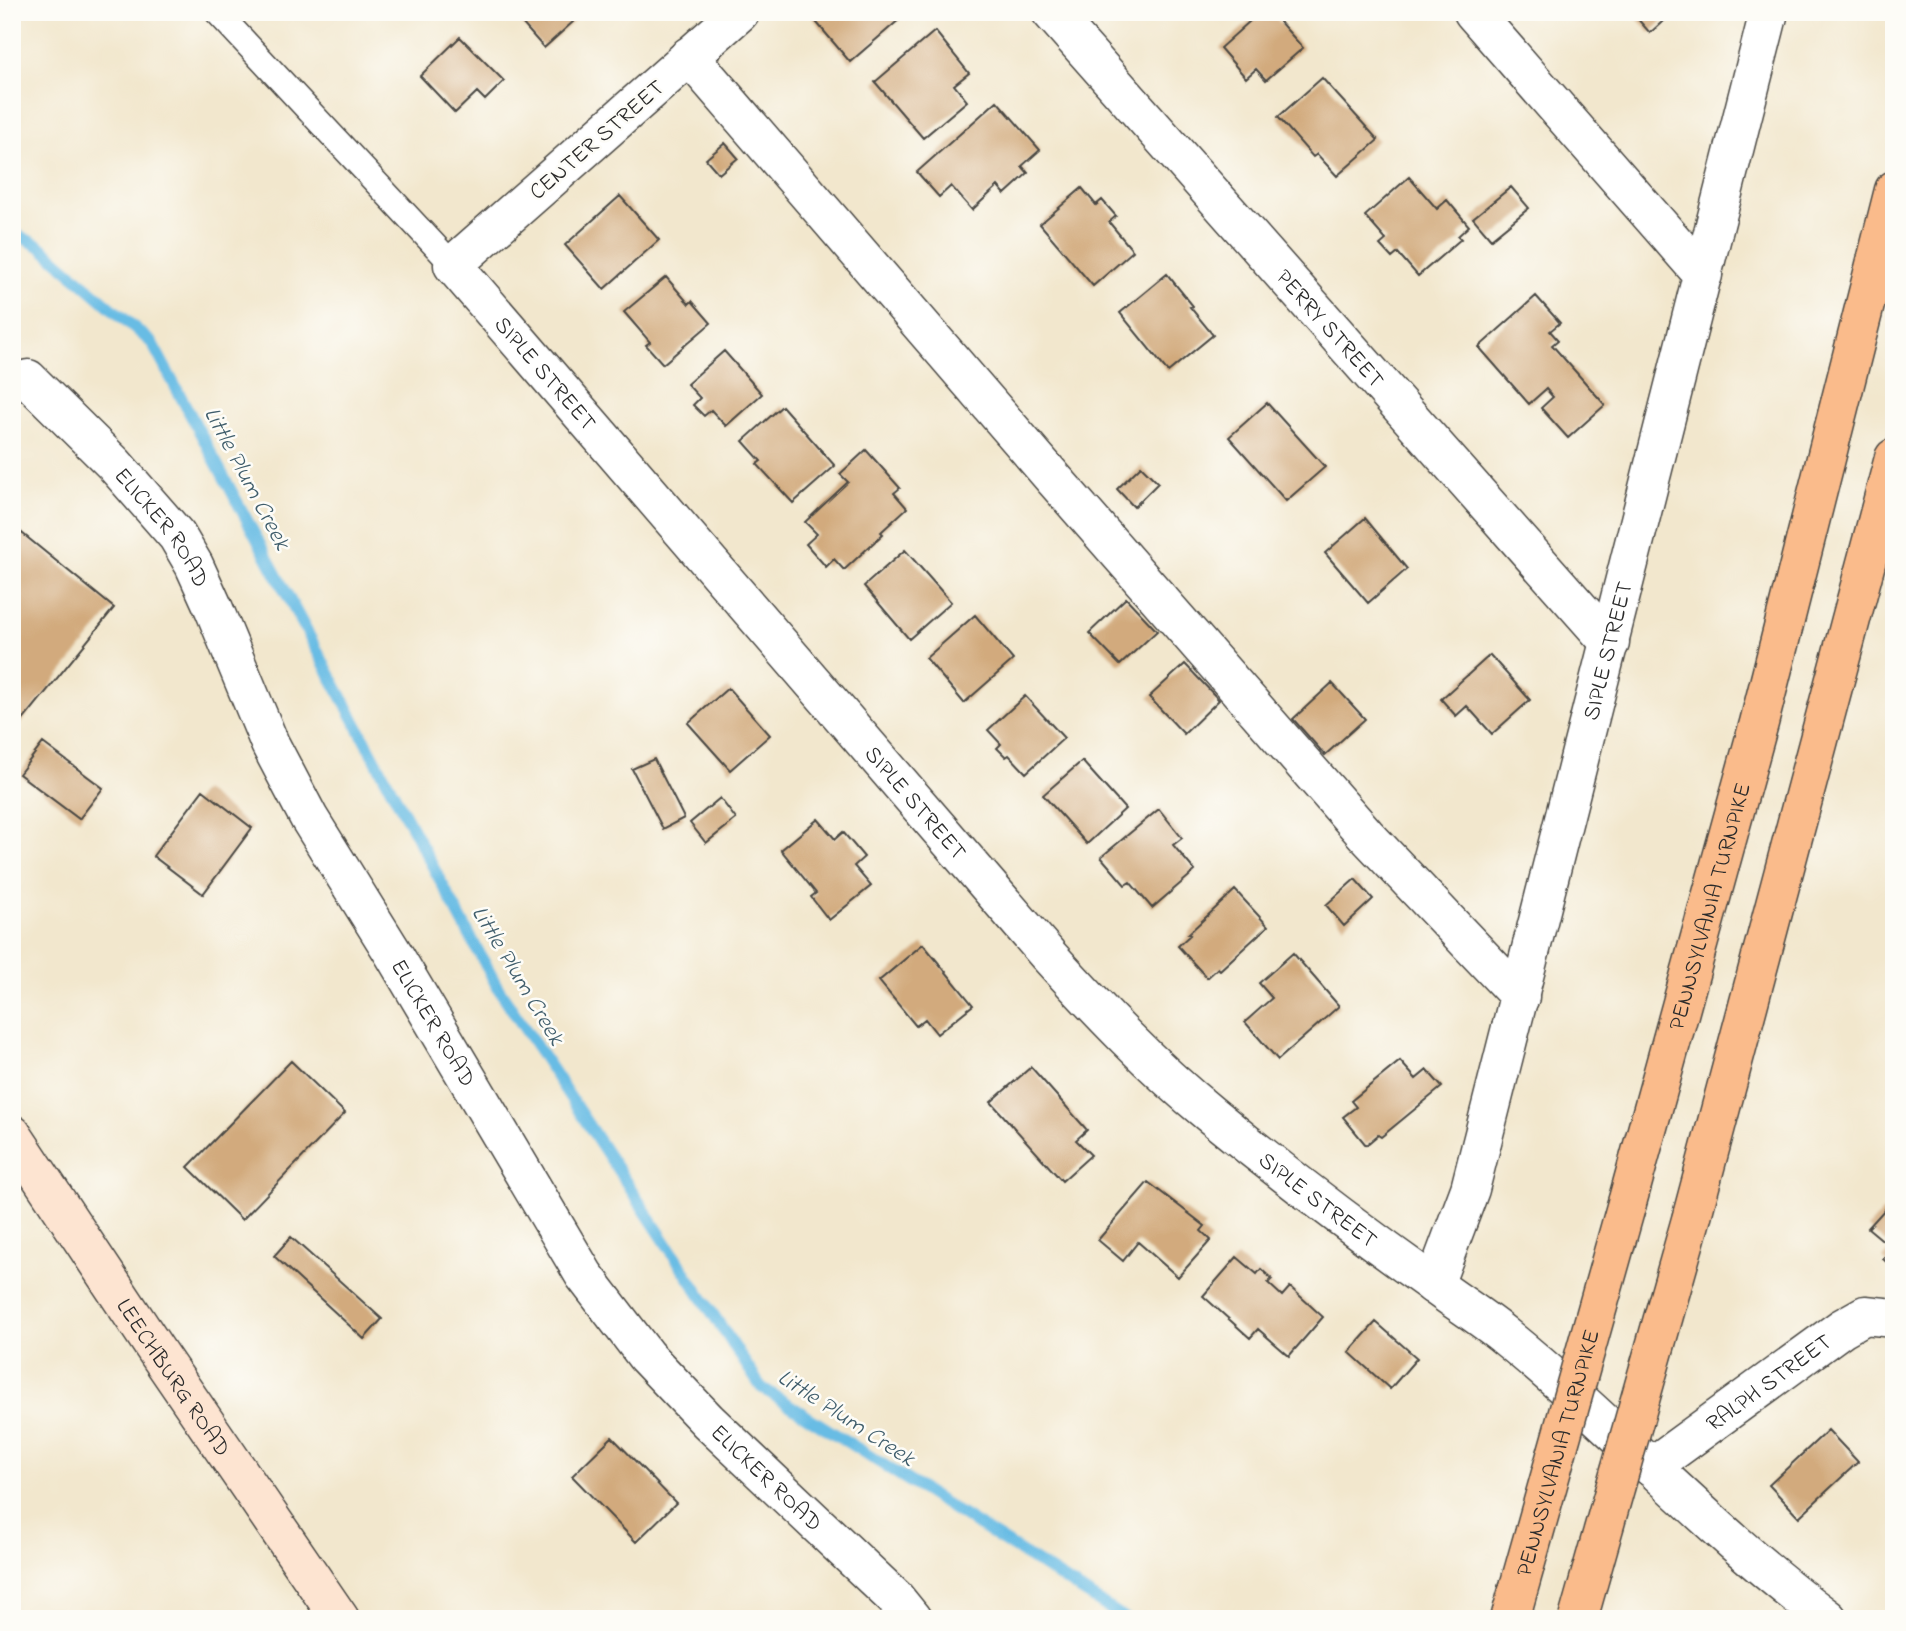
<svg xmlns="http://www.w3.org/2000/svg" width="1906" height="1631" viewBox="0 0 1906 1631" font-family="'Indie Flower',sans-serif">
<style>
.lines{fill:none;stroke-linecap:round;stroke-linejoin:round}
.stream{stroke:#67bce4;stroke-width:12}
.building{fill:#d2aa7d}
.lane-casing{stroke:#494743;stroke-width:27}
.street-casing{stroke:#494743;stroke-width:41}
.secondary-casing{stroke:#494743;stroke-width:41}
.highway-casing{stroke:#494743;stroke-width:41}
.lane{stroke:#fff;stroke-width:24}
.street{stroke:#fff;stroke-width:38}
.secondary{stroke:#fde4d1;stroke-width:38}
.highway{stroke:#fabb8b;stroke-width:38}
.highway-bridge-casing{stroke:#494743;stroke-width:41;stroke-linecap:butt}
.highway-bridge{stroke:#fabb8b;stroke-width:38}
.labels{text-anchor:middle;stroke-width:5;stroke-linejoin:round;paint-order:stroke}
.street-label{font-size:23px;fill:#2b2b2b;stroke:#fdfcf7}
.water-label{font-size:24px;font-style:italic;fill:#405e6c;stroke:#fdfcf7}
</style>
<rect width="100%" height="100%" fill="#fdfcf7"/>
<filter id="ink" filterUnits="userSpaceOnUse"><feTurbulence type="fractalNoise" baseFrequency=".0143" numOctaves="2"/><feDisplacementMap in="SourceGraphic" scale="14" xChannelSelector="R" yChannelSelector="G"/><feConvolveMatrix kernelMatrix="1 2 1 2 8 2 1 2 1" color-interpolation-filters="sRGB"/></filter>
<filter id="wash" filterUnits="userSpaceOnUse"><feTurbulence type="fractalNoise" baseFrequency=".00686" numOctaves="4" result="noise"/><feDisplacementMap in="SourceGraphic" scale="28" xChannelSelector="R" yChannelSelector="G"/><feGaussianBlur stdDeviation="1.57" result="paint"/><feColorMatrix in="noise" values="0 0 0 0 0 0 0 0 0 0 0 0 0 0 0 0 0 1.4 0 .05"/><feComposite in="paint" operator="in"/></filter>
<g filter="url(#wash)">
<rect width="100%" height="100%" fill="#f2e7cd"/>
<g class="lines">
<!-- stream -->
<path class="stream" d="M 12,232 L 41,247 L 152,343 L 498,988 L 761,1387 L 1126,1619"/>
</g>
<g id="blocks">
<!-- building -->
<path class="building" d="M 517,12 L 584,12 L 544,48 L 514,14 Z
M 818,12 L 908,12 L 850,62 L 812,17 Z
M 1260,12 L 1271,12 L 1303,48 L 1266,80 L 1256,69 L 1246,78 L 1220,48 Z
M 1641,12 L 1673,12 L 1650,33 L 1636,17 Z
M 935,31 L 969,73 L 954,85 L 967,101 L 923,138 L 875,82 Z
M 460,37 L 504,81 L 485,100 L 477,92 L 455,113 L 420,76 Z
M 1322,78 L 1378,140 L 1337,176 L 1317,154 L 1313,157 L 1278,117 Z
M 997,101 L 1040,150 L 1022,166 L 1028,173 L 1005,194 L 998,186 L 972,210 L 951,186 L 939,197 L 917,172 Z
M 725,143 L 738,158 L 719,174 L 706,159 Z
M 1409,177 L 1437,209 L 1447,200 L 1469,226 L 1458,236 L 1461,239 L 1418,276 L 1398,253 L 1392,258 L 1380,245 L 1386,240 L 1365,216 Z
M 1511,187 L 1529,208 L 1491,239 L 1473,218 Z
M 1082,188 L 1096,205 L 1102,200 L 1116,216 L 1109,222 L 1133,251 L 1093,286 L 1040,224 Z
M 620,196 L 659,240 L 604,289 L 565,245 Z
M 1167,274 L 1193,306 L 1190,307 L 1213,335 L 1168,372 L 1120,313 Z
M 666,277 L 689,304 L 692,301 L 711,323 L 663,364 L 646,345 L 650,342 L 624,312 Z
M 1536,296 L 1560,323 L 1550,331 L 1558,340 L 1552,345 L 1605,405 L 1568,438 L 1541,408 L 1553,397 L 1546,389 L 1529,404 L 1479,347 Z
M 724,351 L 762,394 L 726,426 L 711,410 L 704,416 L 693,405 L 700,398 L 687,384 Z
M 1267,403 L 1325,467 L 1286,501 L 1229,437 Z
M 782,406 L 835,466 L 793,503 L 757,464 L 761,461 L 743,441 Z
M 866,450 L 900,488 L 894,493 L 907,508 L 881,532 L 883,534 L 844,570 L 834,559 L 826,567 L 806,544 L 817,534 L 805,522 L 848,482 L 840,474 Z
M 1141,466 L 1158,483 L 1134,507 L 1117,489 Z
M 1365,518 L 1407,569 L 1368,603 L 1325,553 Z
M 12,525 L 114,608 L 12,734 Z
M 905,550 L 951,602 L 909,639 L 864,586 Z
M 1126,598 L 1157,631 L 1120,665 L 1089,633 Z
M 975,615 L 1013,660 L 964,703 L 926,658 Z
M 1490,655 L 1530,700 L 1492,734 L 1467,706 L 1456,716 L 1441,699 Z
M 1185,664 L 1219,700 L 1184,734 L 1149,697 Z
M 1332,683 L 1365,719 L 1325,755 L 1293,719 Z
M 728,688 L 770,735 L 730,770 L 688,723 Z
M 1025,696 L 1064,738 L 1026,773 L 1009,755 L 1006,757 L 997,748 L 1001,744 L 988,730 Z
M 43,743 L 103,788 L 79,819 L 19,774 Z
M 654,759 L 684,818 L 663,829 L 632,769 Z
M 1082,761 L 1125,809 L 1087,844 L 1043,795 Z
M 203,790 L 252,828 L 203,894 L 153,856 Z
M 720,798 L 736,819 L 706,843 L 690,823 Z
M 1159,809 L 1182,838 L 1173,845 L 1195,871 L 1152,908 L 1130,882 L 1125,885 L 1101,857 Z
M 818,819 L 835,839 L 843,832 L 864,857 L 854,866 L 871,886 L 829,920 L 811,897 L 816,893 L 781,850 Z
M 1355,879 L 1373,899 L 1344,926 L 1326,905 Z
M 1235,890 L 1268,926 L 1220,970 L 1218,968 L 1207,978 L 1178,946 L 1190,935 L 1188,934 Z
M 923,944 L 973,1005 L 937,1034 L 925,1019 L 916,1026 L 879,981 Z
M 1293,953 L 1339,1006 L 1278,1060 L 1245,1022 L 1272,998 L 1259,983 Z
M 291,1061 L 345,1113 L 242,1220 L 188,1167 Z
M 1400,1061 L 1416,1079 L 1427,1070 L 1442,1087 L 1381,1137 L 1378,1135 L 1366,1145 L 1343,1117 L 1356,1107 L 1351,1101 Z
M 1031,1067 L 1087,1130 L 1076,1140 L 1091,1155 L 1062,1181 L 991,1102 Z
M 1148,1182 L 1205,1226 L 1201,1231 L 1211,1240 L 1178,1277 L 1138,1242 L 1123,1261 L 1098,1240 Z
M 1894,1199 L 1894,1269 L 1883,1259 L 1892,1248 L 1868,1228 Z
M 291,1237 L 382,1319 L 364,1339 L 274,1256 Z
M 1237,1257 L 1257,1274 L 1261,1269 L 1272,1279 L 1268,1283 L 1282,1296 L 1290,1287 L 1323,1317 L 1289,1356 L 1258,1329 L 1250,1338 L 1203,1296 Z
M 1376,1322 L 1417,1358 L 1390,1389 L 1349,1352 Z
M 1828,1430 L 1858,1462 L 1799,1517 L 1769,1485 Z
M 612,1437 L 676,1503 L 636,1542 L 572,1476 Z"/>
</g>
</g>
<g filter="url(#ink)">
<use href="#blocks" fill-opacity="0" stroke="#494743" stroke-width="2"/>
<g class="lines">
<!-- lane casing -->
<g class="lane-casing">
<path id="lane" d="M 217,12 L 453,265"/>
</g>
<!-- street casing -->
<g class="street-casing">
<g id="street">
<path id="s1" d="M 740,12 L 453,265 L 1048,955 C 1099,1011 1151,1066 1210,1114 C 1282,1173 1357,1230 1433,1284 C 1457,1302 1483,1318 1506,1337 C 1617,1427 1713,1534 1828,1619"/>
<path id="s2" d="M 1051,12 L 1610,643"/>
<path d="M 1473,12 L 1703,275"/>
<path d="M 689,56 L 1053,478 L 1366,835 L 1520,997"/>
<path id="s3" d="M 28,379 L 114,464 L 177,536 L 194,565 L 214,609 L 270,744 L 309,818 L 393,953 L 584,1275 L 646,1356 L 708,1421 L 895,1598 L 912,1619"/>
<path id="s4" d="M 1434,1285 L 1470,1189 L 1769,12"/>
<path id="s5" d="M 1651,1467 L 1842,1328 L 1865,1315 L 1894,1318"/>
</g>
</g>
<!-- secondary casing -->
<g class="secondary-casing">
<g id="secondary">
<path id="s6" d="M 12,1134 L 159,1355 L 340,1619"/>
</g>
</g>
<!-- highway casing -->
<g class="highway-casing">
<g id="highway">
<path id="s7" d="M 1627,1203 L 1759,723 L 1894,190"/>
<path d="M 1692,1216 L 1894,458"/>
</g>
</g>
<!-- lane -->
<use href="#lane" class="lane"/>
<!-- street -->
<use href="#street" class="street"/>
<!-- secondary -->
<use href="#secondary" class="secondary"/>
<!-- highway -->
<use href="#highway" class="highway"/>
<!-- highway-bridge casing -->
<g class="highway-bridge-casing">
<g id="highway-bridge">
<path id="s8" d="M 1510,1619 L 1627,1203"/>
<path d="M 1578,1619 L 1692,1216"/>
</g>
</g>
<!-- highway-bridge -->
<use href="#highway-bridge" class="highway-bridge"/>
</g>
</g>
<g class="labels">
<!-- street labels -->
<g class="street-label">
<text transform="translate(596 139) rotate(-41)" y="8">CENTER STREET</text>
<text dy="8" stroke="none"><textPath href="#s2" startOffset="422">PERRY STREET</textPath></text>
<text dy="8" stroke="none"><textPath href="#s1" startOffset="525">SIPLE STREET</textPath></text>
<text dy="8" stroke="none"><textPath href="#s3" startOffset="201">ELICKER ROAD</textPath></text>
<text dy="8" stroke="none"><textPath href="#s4" startOffset="658">SIPLE STREET</textPath></text>
<text dy="8" stroke="none"><textPath href="#s1" startOffset="1092">SIPLE STREET</textPath></text>
<text dy="8" stroke="none"><textPath href="#s7" startOffset="308">PENNSYLVANIA TURNPIKE</textPath></text>
<text dy="8" stroke="none"><textPath href="#s3" startOffset="768">ELICKER ROAD</textPath></text>
<text dy="8" stroke="none"><textPath href="#s1" startOffset="1659">SIPLE STREET</textPath></text>
<text dy="8" stroke="none"><textPath href="#s6" startOffset="292">LEECHBURG ROAD</textPath></text>
<text dy="8" stroke="none"><textPath href="#s5" startOffset="145">RALPH STREET</textPath></text>
<text dy="8" stroke="none"><textPath href="#s8" startOffset="173">PENNSYLVANIA TURNPIKE</textPath></text>
<text dy="8" stroke="none"><textPath href="#s3" startOffset="1335">ELICKER ROAD</textPath></text>
</g>
<!-- water labels -->
<g class="water-label">
<text transform="translate(248 478) rotate(62)" y="8">Little Plum Creek</text>
<text transform="translate(519 975) rotate(59)" y="8">Little Plum Creek</text>
<text transform="translate(847 1417) rotate(33)" y="8">Little Plum Creek</text>
</g>
</g>
<!-- margin -->
<rect width="1906" height="1631" fill="none" stroke="#fdfcf7" stroke-width="42"/>
</svg>
